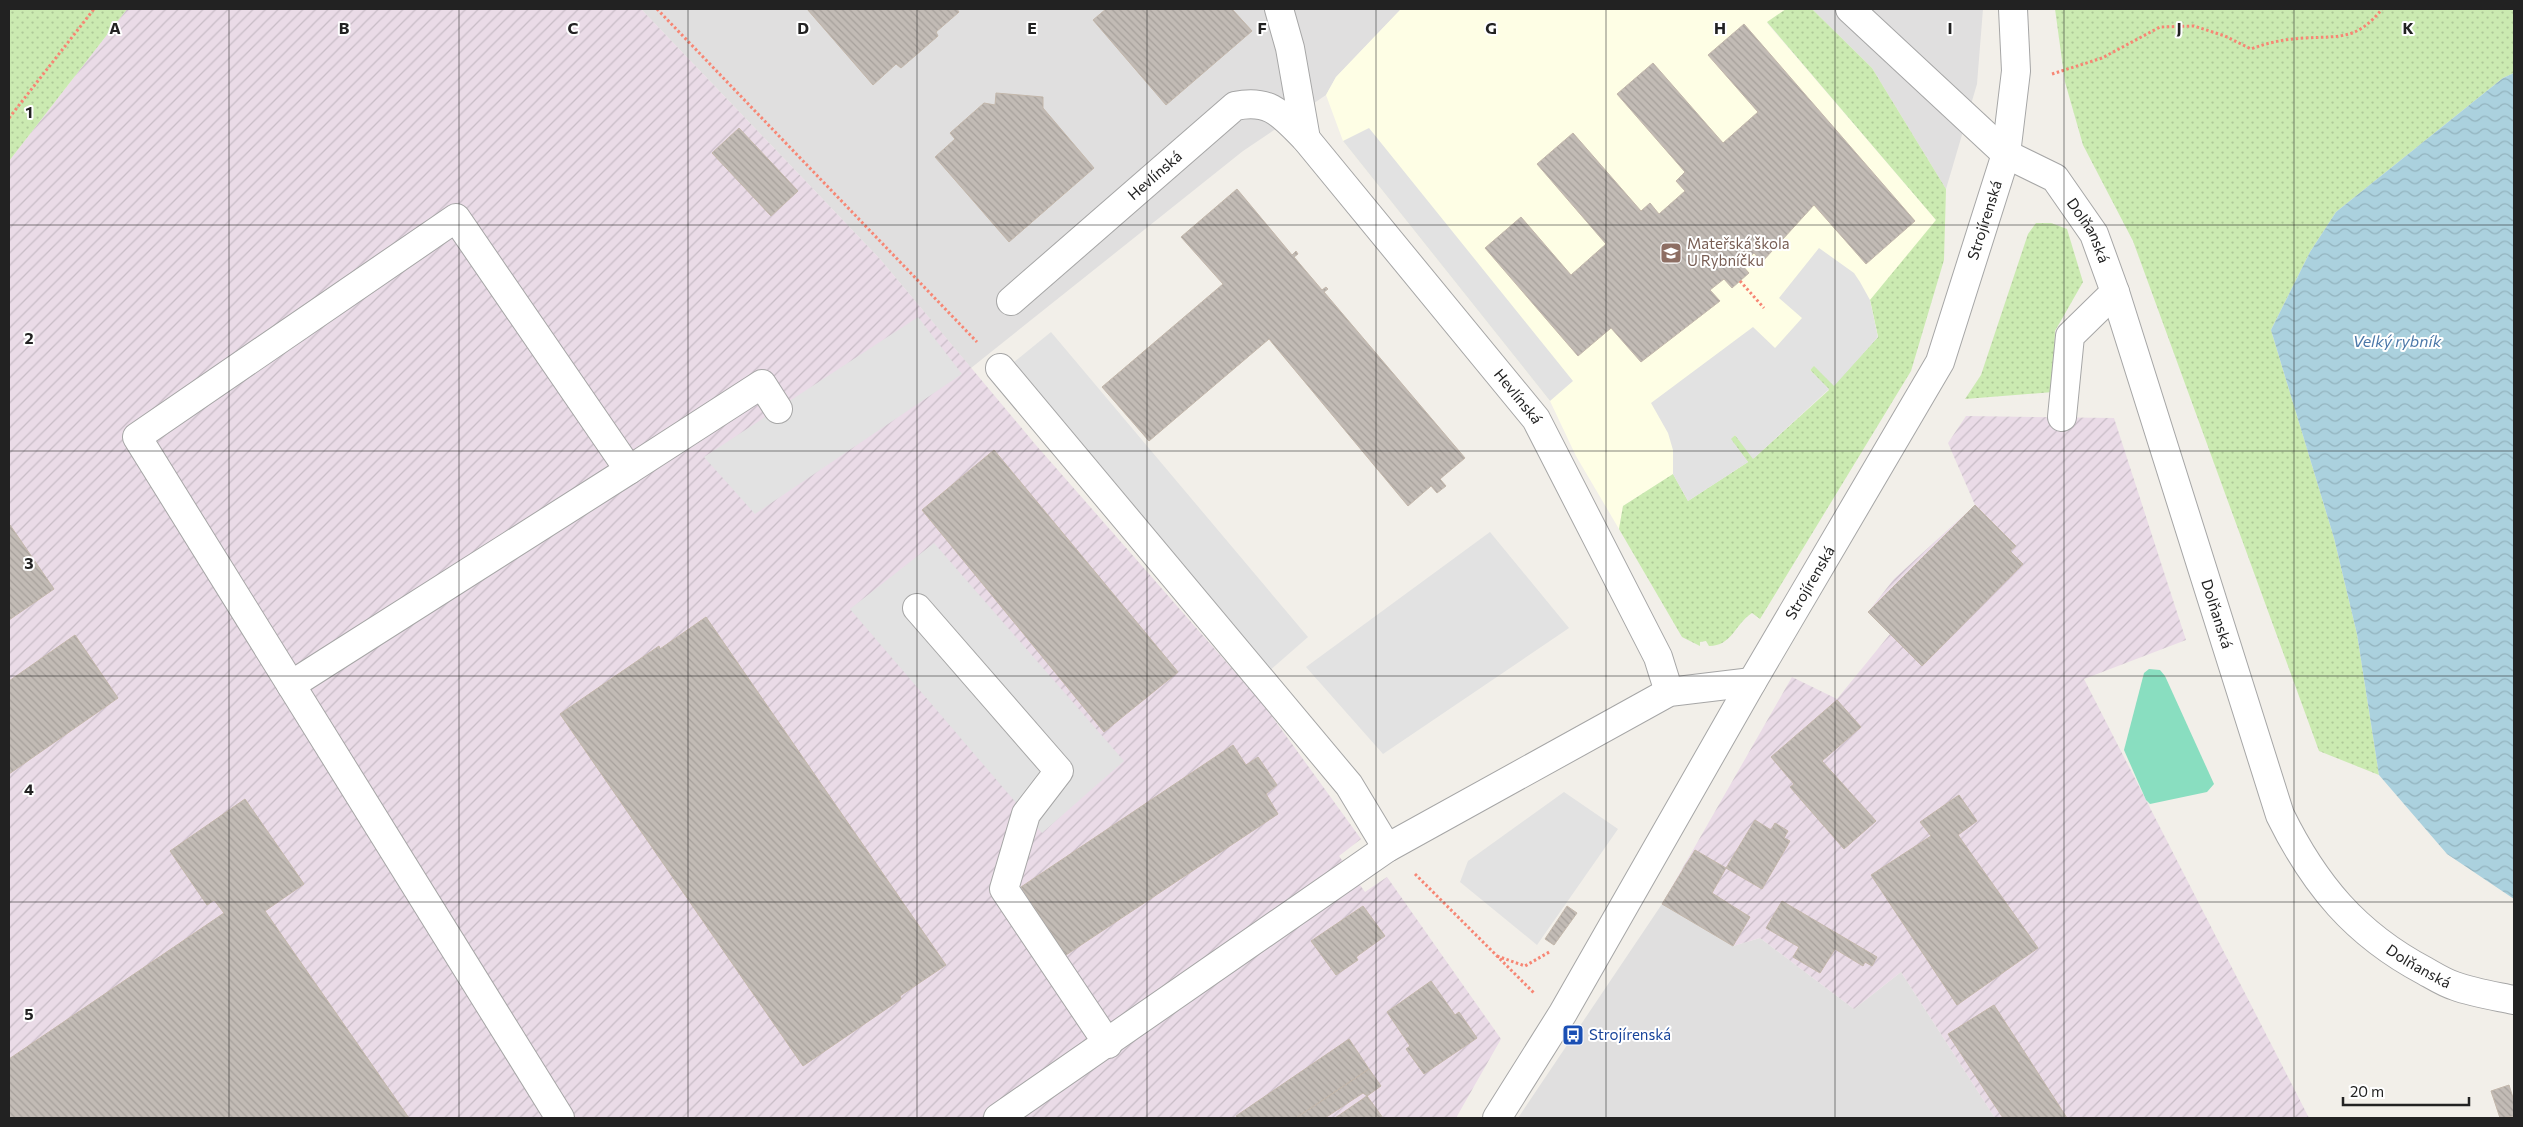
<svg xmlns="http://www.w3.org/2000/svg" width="2523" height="1127" viewBox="0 0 2523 1127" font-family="Commissioner,sans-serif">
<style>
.residential{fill:#e0dfdf}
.industrial{fill:url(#industrial-furrows)}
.education{fill:#fefee5}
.grass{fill:url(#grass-dots)}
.pitch{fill:#89dec0}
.parking{fill:#e2e2e2}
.water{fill:url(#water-waves)}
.building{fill:url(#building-back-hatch);stroke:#c3b7ab}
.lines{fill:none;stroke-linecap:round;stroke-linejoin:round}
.minor-casing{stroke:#a6a6a6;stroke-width:30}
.path{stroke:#f78674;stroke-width:3;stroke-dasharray:2.5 2.5;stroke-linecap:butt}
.minor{stroke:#fff;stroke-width:28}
.grid{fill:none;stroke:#222;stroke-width:1;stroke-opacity:0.55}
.labels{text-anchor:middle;stroke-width:4;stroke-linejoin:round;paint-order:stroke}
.street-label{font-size:15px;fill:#222;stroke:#fff}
.education-label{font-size:15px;fill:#785e54;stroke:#fff;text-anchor:start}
.transit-label{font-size:15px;fill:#164399;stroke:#fff;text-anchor:start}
.water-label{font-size:16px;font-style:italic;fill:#4c78a9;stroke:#fff}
.grid-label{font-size:16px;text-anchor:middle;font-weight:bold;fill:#222;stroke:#fff;stroke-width:4;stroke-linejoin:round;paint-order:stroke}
</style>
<defs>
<pattern id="industrial-furrows" width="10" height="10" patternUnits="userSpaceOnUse" patternTransform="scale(1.25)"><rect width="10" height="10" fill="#eadbe7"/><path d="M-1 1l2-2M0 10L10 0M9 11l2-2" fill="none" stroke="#c8bcc6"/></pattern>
<pattern id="grass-dots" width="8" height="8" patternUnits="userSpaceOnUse" patternTransform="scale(1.25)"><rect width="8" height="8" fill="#cbeab1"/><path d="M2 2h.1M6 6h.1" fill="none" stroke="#aec898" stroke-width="1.8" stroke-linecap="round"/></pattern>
<pattern id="water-waves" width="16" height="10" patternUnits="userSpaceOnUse" patternTransform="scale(1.25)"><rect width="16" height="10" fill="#abd1de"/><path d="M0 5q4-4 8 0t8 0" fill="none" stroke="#93b3be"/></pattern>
<pattern id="building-back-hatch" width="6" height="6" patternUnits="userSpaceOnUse" patternTransform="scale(1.25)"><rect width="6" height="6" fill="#c2bbb5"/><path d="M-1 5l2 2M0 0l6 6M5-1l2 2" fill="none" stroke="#a6a09b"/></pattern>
</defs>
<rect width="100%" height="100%" fill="#f2efe9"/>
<!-- residential -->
<path class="residential" d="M 641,9 L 1401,9 L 1336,77 L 1326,95 L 1243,151 L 971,368 L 880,259 Z
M 1812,9 L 1983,9 L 1977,84 L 1946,189 L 1872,68 Z
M 1662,904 L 1733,946 L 1760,938 L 1854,1009 L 1901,972 L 1995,1118 L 1518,1118 Z"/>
<!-- industrial -->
<path class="industrial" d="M 127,9 L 641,9 L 880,259 L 1035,444 L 1263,704 L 1361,839 L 1339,856 L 1365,892 L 1387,877 L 1501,1039 L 1456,1118 L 9,1118 L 9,161 Z
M 1966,416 L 2114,418 L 2186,640 L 2084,679 L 2309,1118 L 1995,1118 L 1901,972 L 1854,1009 L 1760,938 L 1733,946 L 1662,904 L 1792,677 L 1837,699 L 1890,634 L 1868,612 L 1894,579 L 1975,505 L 1948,443 Z"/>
<!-- education -->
<path class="education" d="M 1401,9 L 1786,9 L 1767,23 L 1936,220 L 1878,337 L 1731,438 L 1623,506 L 1619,529 L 1576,456 L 1550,401 L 1343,141 L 1326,95 L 1336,77 Z"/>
<!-- grass -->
<path class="grass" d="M 9,9 L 127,9 L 9,161 Z
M 1786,9 L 1812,9 L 1872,68 L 1946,189 L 1944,260 L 1911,371 L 1760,619 L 1752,613 C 1735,624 1732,646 1709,646 L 1706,641 L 1700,642 L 1700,646 L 1682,637 L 1619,529 L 1623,506 L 1673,474 L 1688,501 L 1748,462 L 1730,439 L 1735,435 L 1754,458 L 1829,390 L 1810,370 L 1814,365 L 1834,385 L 1878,337 L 1870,300 L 1936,220 L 1767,22 Z
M 2055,9 L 2514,9 L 2514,73 L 2503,78 L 2336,212 L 2310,252 L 2271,330 L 2334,538 L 2357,634 L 2379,775 L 2319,751 L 2133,241 L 2083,145 L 2065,82 Z
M 2036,223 L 2051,223 L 2067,229 L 2083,282 L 2055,331 L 2053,392 L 1965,399 L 1981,375 L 2028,234 Z"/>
<!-- pitch -->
<path class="pitch" d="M 2149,669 L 2160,670 L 2165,676 L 2214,784 L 2207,792 L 2150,804 L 2146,800 L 2124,750 L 2144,673 Z"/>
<!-- parking -->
<path class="parking" d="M 1369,128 L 1573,381 L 1550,401 L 1343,141 Z
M 1819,248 L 1854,273 L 1860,282 L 1870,300 L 1878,337 L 1834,386 L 1814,366 L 1810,370 L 1829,389 L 1753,459 L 1735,435 L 1731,439 L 1748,462 L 1688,501 L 1673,474 L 1673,450 L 1668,433 L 1651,403 L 1753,327 L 1775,348 L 1802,318 L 1779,298 Z
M 918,317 L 962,374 L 755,514 L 704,457 Z
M 1051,332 L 1308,637 L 1269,671 L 1008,367 Z
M 1490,532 L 1569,628 L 1383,754 L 1306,667 Z
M 934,543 L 1124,761 L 1042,833 L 850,609 Z
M 1564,792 L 1618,829 L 1537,945 L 1460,882 L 1468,861 Z"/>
<!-- water -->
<path class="water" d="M 2514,73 L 2514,899 L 2447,854 L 2379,775 L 2357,634 L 2334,538 L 2271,330 L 2310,252 L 2336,212 L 2503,78 Z"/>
<!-- building -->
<path class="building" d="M 807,9 L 957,9 L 959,12 L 936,32 L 938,36 L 901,68 L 896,64 L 873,85 Z
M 1106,9 L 1232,9 L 1252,31 L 1166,105 L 1093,20 Z
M 1744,24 L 1915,221 L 1866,264 L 1814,205 L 1762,262 L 1754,253 L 1741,264 L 1749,273 L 1732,288 L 1724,279 L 1710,290 L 1720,301 L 1641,362 L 1611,328 L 1578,356 L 1485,248 L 1521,217 L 1571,275 L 1606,244 L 1537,164 L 1573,133 L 1641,211 L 1650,203 L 1659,214 L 1685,191 L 1676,181 L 1685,172 L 1617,94 L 1653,63 L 1723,143 L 1758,112 L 1708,55 Z
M 996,93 L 1043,97 L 1043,108 L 1094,168 L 1009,242 L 935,157 L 955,139 L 950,133 L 984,103 L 995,105 Z
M 739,128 L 798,191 L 771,216 L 712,153 Z
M 1237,189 L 1292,255 L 1296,251 L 1298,254 L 1294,257 L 1322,290 L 1326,287 L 1328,289 L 1324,292 L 1465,458 L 1440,479 L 1446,486 L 1437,493 L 1431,486 L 1408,506 L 1269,339 L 1149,441 L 1102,387 L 1223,284 L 1181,237 Z
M 994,450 L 1178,672 L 1104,732 L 922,510 Z
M 1975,505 L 2016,546 L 2010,551 L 2023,564 L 1922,666 L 1868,612 Z
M 10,525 L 54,589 L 9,620 L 9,526 Z
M 706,617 L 946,965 L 900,996 L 901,999 L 803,1066 L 560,714 L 659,646 L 660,649 Z
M 75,635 L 118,698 L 9,774 L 9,681 Z
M 1837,700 L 1861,727 L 1822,761 L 1876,821 L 1844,849 L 1790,787 L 1794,784 L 1771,757 Z
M 1233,745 L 1246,765 L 1258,757 L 1277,785 L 1266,794 L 1278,814 L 1066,955 L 1021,887 Z
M 1959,795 L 1977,821 L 1958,835 L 2038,948 L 1957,1005 L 1871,875 L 1931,836 L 1920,822 Z
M 245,799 L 304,884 L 265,911 L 409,1118 L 9,1118 L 9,1059 L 224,913 L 214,900 L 207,905 L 170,851 Z
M 1755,820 L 1771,830 L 1775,823 L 1788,831 L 1784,838 L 1790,841 L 1762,889 L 1726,868 Z
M 1695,850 L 1726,868 L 1712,893 L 1750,917 L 1733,946 L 1662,904 Z
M 1782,901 L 1877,957 L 1872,966 L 1865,962 L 1863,966 L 1835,949 L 1820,973 L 1793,957 L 1799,947 L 1766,928 Z
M 1363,906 L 1385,936 L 1356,957 L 1358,960 L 1336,975 L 1311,941 Z
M 1567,906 L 1577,913 L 1554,945 L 1545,939 Z
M 1431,981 L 1455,1015 L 1459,1012 L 1477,1038 L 1424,1074 L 1406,1049 L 1410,1046 L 1387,1012 Z
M 1994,1005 L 2067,1118 L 2003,1118 L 1948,1034 Z
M 1349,1039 L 1369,1069 L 1296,1118 L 1238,1118 L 1236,1116 Z
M 1369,1069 L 1381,1086 L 1367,1096 L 1363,1093 L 1325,1118 L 1296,1118 Z
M 2509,1085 L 2514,1101 L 2514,1116 L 2500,1118 L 2491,1091 Z
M 1367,1096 L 1383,1118 L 1335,1118 Z"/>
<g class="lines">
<!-- minor casing -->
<g class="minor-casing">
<g id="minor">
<path d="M 1279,9 L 1290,48 L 1306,139"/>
<path id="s1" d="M 1850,9 L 2006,154 L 2055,178 L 2094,234 L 2115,292 L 2280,815 C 2314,884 2355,934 2425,971 C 2434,976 2445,983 2455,986 C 2474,993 2495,996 2514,1000"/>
<path id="s2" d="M 1011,301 L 1235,106 C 1271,98 1283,116 1306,139 L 1536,419 L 1658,657 L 1669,692"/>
<path d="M 1000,368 L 1349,785 L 1387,848"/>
<path d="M 2062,417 L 2070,336 L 2115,292"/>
<path d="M 917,608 L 1059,771 L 1026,814 L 1004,889 L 1108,1044"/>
<path d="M 291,685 L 629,470"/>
<path d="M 560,1118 L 137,437 L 456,218 L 629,470 L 762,384 L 778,409"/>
<path d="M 998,1118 L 1387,848 L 1669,692 L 1752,682"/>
<path id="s3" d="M 1497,1118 L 1563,1013 L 1752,682 L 1940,362 L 2006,154 L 2016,71 L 2013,9"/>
</g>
</g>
<!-- path -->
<path class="path" d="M 657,9 L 977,342
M 2052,74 L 2102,58 L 2160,27 L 2194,26 L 2225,36 L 2251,49 C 2269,42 2286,39 2305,38 C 2341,36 2357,40 2382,9
M 9,118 L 94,9
M 1740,281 L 1764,308
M 1415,874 L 1534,993
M 1497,956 L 1525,966 L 1551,951"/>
<!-- minor -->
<use href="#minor" class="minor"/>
</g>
<!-- grid -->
<path class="grid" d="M 229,9 L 229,1118M 459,9 L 459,1118M 688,9 L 688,1118M 917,9 L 917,1118M 1147,9 L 1147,1118M 1376,9 L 1376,1118M 1606,9 L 1606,1118M 1835,9 L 1835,1118M 2064,9 L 2064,1118M 2294,9 L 2294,1118M 9,225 L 2514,225M 9,451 L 2514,451M 9,676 L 2514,676M 9,902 L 2514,902"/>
<!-- icons -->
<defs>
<g id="school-square" transform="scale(1.125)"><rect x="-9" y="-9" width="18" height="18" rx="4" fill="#8d6e63" stroke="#fff"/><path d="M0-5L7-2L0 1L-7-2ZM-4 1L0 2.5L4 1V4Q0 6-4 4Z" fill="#fff"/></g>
<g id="bus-square" transform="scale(1.125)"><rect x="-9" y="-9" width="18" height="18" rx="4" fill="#1a4fb4" stroke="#fff"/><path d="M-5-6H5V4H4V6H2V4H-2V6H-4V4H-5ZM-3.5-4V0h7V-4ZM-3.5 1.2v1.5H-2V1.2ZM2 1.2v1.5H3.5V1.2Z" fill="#fff"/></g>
</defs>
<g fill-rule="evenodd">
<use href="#school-square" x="1671" y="253"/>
<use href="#bus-square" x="1573" y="1035"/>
</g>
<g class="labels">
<!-- street labels -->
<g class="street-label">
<text dy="5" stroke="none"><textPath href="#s2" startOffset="191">Hevlínská</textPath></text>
<text dy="5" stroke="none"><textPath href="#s3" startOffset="1025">Strojírenská</textPath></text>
<text dy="5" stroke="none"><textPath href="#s1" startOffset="330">Dolňanská</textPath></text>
<text dy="5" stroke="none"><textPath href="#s2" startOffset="714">Hevlínská</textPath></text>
<text dy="5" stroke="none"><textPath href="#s3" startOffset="620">Strojírenská</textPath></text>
<text dy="5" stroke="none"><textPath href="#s1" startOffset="735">Dolňanská</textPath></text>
<text dy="5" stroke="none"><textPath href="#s1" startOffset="1155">Dolňanská</textPath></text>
</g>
<!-- education labels -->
<g class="education-label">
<text x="1687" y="249">Mateřská škola<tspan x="1687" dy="17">U Rybníčku</tspan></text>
</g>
<!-- transit labels -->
<g class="transit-label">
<text x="1589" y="1040">Strojírenská</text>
</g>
<!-- water labels -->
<g class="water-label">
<text x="2397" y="347">Velký rybník</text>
</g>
</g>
<g class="grid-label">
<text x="115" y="34">A</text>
<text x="344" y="34">B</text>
<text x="573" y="34">C</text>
<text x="803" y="34">D</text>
<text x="1032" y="34">E</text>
<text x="1262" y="34">F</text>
<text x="1491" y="34">G</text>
<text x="1720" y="34">H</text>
<text x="1950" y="34">I</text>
<text x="2179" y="34">J</text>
<text x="2408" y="34">K</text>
<text x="29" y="118">1</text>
<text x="29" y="344">2</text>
<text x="29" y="569">3</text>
<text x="29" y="795">4</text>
<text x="29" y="1020">5</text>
</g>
<!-- border -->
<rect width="2523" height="1127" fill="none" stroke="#222222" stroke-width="20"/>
<!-- scale -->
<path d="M2343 1097v8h126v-8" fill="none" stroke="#222222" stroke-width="2.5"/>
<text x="2350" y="1097" font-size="15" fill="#222222" stroke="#ffffff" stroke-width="4" paint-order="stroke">20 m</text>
</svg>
